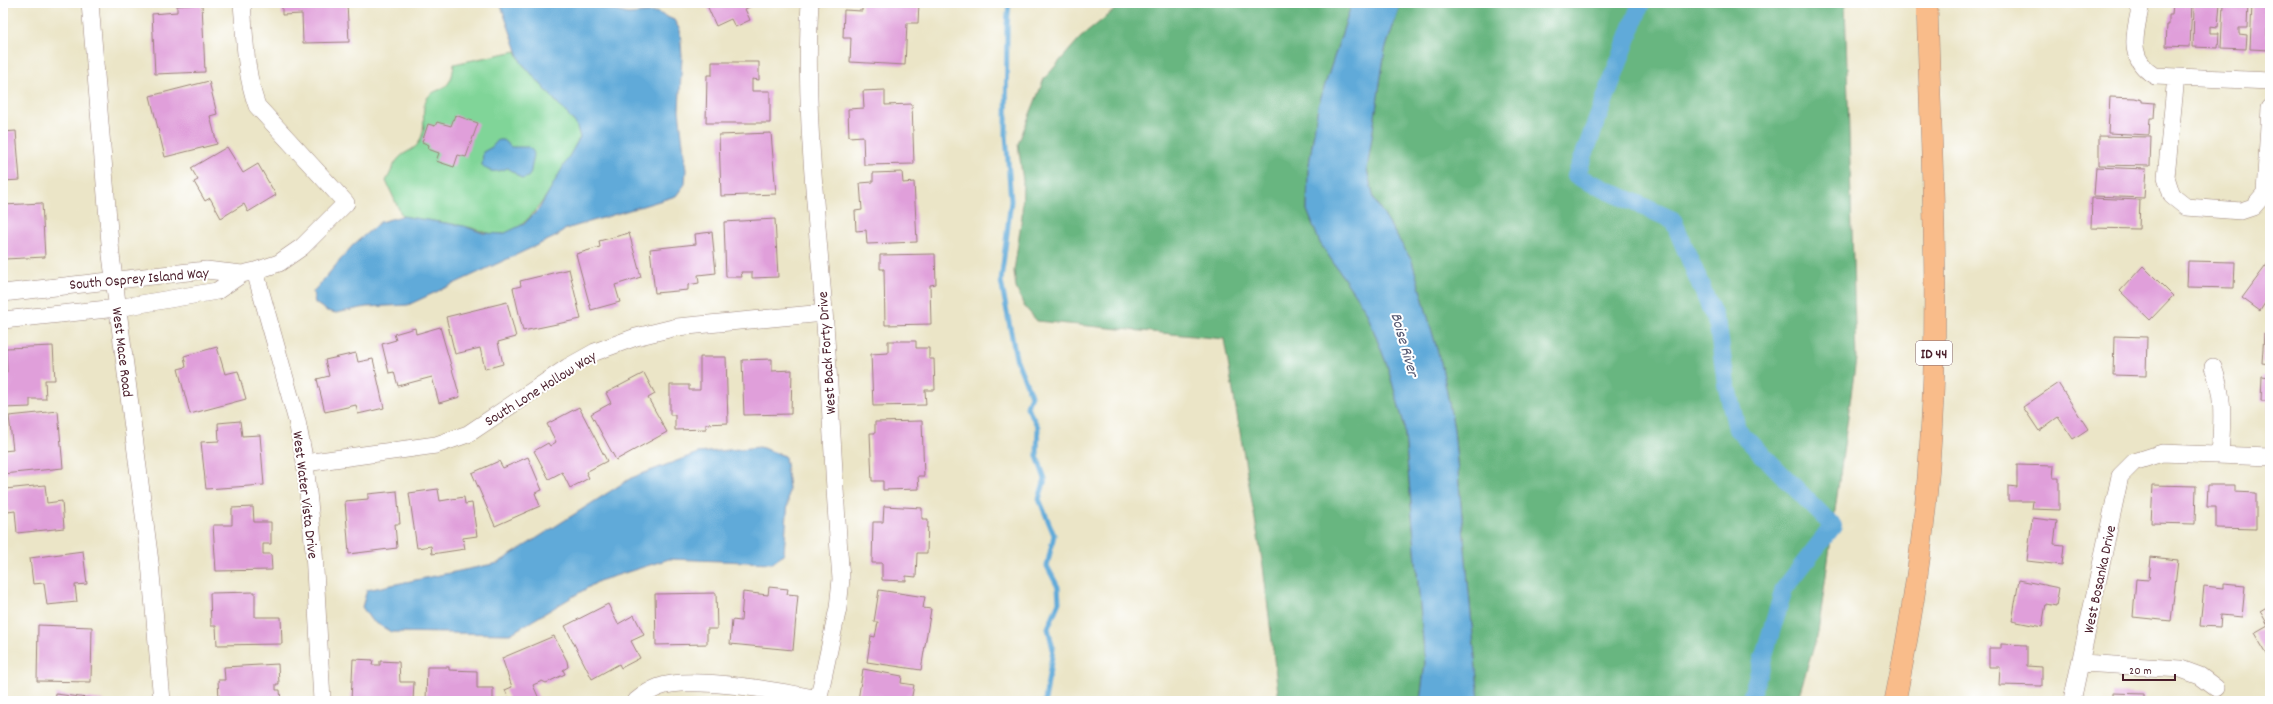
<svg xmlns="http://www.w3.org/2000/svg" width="2273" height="704" viewBox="0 0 2273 704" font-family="Dekko,sans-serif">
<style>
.green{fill:#80d598;stroke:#657a62}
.forest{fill:#68b680;stroke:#596a56}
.water{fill:#61aad9;stroke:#566482}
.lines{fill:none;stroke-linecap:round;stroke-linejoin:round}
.stream{stroke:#61aad9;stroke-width:5}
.canal{stroke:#61aad9;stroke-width:18}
.building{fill:#e09fda}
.minor-casing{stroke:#9a8279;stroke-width:18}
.major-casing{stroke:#9a8279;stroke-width:22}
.minor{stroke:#fff;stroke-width:17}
.major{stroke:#f9bc8a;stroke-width:21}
.labels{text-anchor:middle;stroke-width:4;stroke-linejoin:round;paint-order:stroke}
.shield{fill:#fff;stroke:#80626b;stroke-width:1}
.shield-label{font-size:14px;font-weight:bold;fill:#4a1f2b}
.street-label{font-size:15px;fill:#4a1f2b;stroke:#fff}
.water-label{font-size:16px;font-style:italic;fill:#535771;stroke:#fff}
</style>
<rect width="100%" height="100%" fill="#fff"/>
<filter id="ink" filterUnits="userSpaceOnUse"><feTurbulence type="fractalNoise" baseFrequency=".025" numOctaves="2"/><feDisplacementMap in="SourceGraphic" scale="8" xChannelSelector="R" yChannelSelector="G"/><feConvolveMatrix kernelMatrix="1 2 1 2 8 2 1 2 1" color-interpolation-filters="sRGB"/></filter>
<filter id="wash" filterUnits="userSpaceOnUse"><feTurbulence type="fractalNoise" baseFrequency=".012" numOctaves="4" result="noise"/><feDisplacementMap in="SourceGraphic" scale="16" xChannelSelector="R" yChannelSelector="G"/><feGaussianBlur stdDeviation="0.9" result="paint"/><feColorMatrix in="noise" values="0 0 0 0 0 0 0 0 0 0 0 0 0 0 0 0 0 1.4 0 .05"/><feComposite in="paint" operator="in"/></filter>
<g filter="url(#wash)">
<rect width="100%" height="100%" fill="#ebe5c7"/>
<!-- green -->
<path class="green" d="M 516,51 L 521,62 L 576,124 L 580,137 C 564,164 535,231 501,234 C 485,235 477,228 462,226 C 442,222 422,220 402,216 L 386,181 C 391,173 394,162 400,157 C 406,151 415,150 419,142 C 428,128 420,112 426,100 C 435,84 451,97 454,64 Z"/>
<!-- forest -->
<path class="forest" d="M 1123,3 L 1352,3 L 1318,106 L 1308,171 L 1307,210 L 1320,243 L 1366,311 L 1387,365 L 1404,424 L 1425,663 L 1420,701 L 1279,701 L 1263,566 L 1224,339 L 1037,321 L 1024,306 L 1016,288 L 1014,271 L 1022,216 L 1023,181 L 1018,144 L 1044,79 L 1080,38 Z
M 1401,3 L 1845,3 L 1856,359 L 1818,633 L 1797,701 L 1479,701 L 1454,429 L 1442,367 L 1412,261 L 1374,199 L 1367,170 L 1385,50 Z"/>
<!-- water -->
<path class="water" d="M 500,3 L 582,3 L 628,14 L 656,12 L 674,20 L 680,30 L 682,57 L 679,110 L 686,170 L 685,184 L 676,196 L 566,229 L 557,236 L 408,305 L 366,307 L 336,313 L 327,311 L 315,303 L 313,292 L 353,245 L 380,222 L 402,216 L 464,226 L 483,233 L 503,234 L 524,224 L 539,209 L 580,137 L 576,124 L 521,62 Z
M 1352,3 L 1401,3 L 1385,50 L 1367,170 L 1374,199 L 1412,261 L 1442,367 L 1454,429 L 1479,701 L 1420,701 L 1425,663 L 1404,424 L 1387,365 L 1366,311 L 1320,243 L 1307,210 L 1308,171 L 1318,106 Z
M 498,140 L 503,140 L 511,147 L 529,147 C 537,154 533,156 532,165 C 530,173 532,177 522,179 L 508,168 C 497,172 490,174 482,165 L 483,152 L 492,147 Z
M 760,447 L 785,456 L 789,488 L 784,553 L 773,563 L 669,559 L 599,581 L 510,634 L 391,632 L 371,620 L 362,607 L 367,590 L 498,563 L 631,478 L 698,453 Z"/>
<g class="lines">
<!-- stream -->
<path class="stream" d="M 1009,3 L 1007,25 L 1006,134 L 1011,201 L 1001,281 L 1016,358 L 1031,395 L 1027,407 L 1038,427 L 1037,456 L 1045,479 L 1039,499 L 1054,535 L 1047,566 L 1058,587 L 1059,602 L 1048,628 L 1053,649 L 1045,701"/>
<!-- canal -->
<path class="canal" d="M 1641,3 L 1576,176 L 1673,220 L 1718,326 L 1726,384 L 1737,429 L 1833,526 L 1784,589 L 1750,701"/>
</g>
<g id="blocks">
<!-- building -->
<path class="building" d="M 282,3 L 347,3 L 349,42 L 303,43 L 302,14 L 282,15 Z
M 706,3 L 759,3 L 745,9 L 750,20 L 735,27 L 731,19 L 716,26 Z
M 862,3 L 919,3 L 918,23 L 907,23 L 905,65 L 850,62 L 851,38 L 843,38 L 844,10 L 862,11 Z
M 2173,3 L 2192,3 L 2190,47 L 2166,46 L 2167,25 L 2169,25 L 2169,15 L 2172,15 Z
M 2194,3 L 2220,3 L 2218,27 L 2210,26 L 2210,33 L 2219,33 L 2218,48 L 2193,47 Z
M 2223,3 L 2248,3 L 2247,28 L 2239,28 L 2239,34 L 2247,35 L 2246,49 L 2221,48 Z
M 2252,3 L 2270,3 L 2270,29 L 2267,29 L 2267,36 L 2270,36 L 2270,50 L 2250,49 Z
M 202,4 L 205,72 L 155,74 L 152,14 L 177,12 L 177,6 Z
M 712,62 L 759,62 L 759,80 L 752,79 L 752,91 L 770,91 L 770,123 L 706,123 L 707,75 L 712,75 Z
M 209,81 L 217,114 L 210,116 L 217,144 L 165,157 L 150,96 Z
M 885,90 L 885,105 L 912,104 L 914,164 L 864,165 L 863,136 L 849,137 L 848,109 L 864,108 L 863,91 Z
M 2110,97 L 2135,98 L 2142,100 L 2142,102 L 2155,103 L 2154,118 L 2150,118 L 2149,135 L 2108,133 Z
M 455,115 L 478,123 L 466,157 L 458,155 L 454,167 L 436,161 L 439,153 L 428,149 L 429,145 L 422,142 L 428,124 L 435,126 L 437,122 L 451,126 Z
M 16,131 L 20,180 L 3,181 L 3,132 Z
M 771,133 L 776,194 L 721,196 L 719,135 Z
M 2099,136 L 2151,137 L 2150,166 L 2099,165 Z
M 227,147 L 243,173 L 258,164 L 276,195 L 248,212 L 244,204 L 221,218 L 210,198 L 205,201 L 194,182 L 198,180 L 191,168 Z
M 2096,167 L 2146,169 L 2144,198 L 2094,196 Z
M 902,172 L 903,183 L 914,182 L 917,242 L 867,244 L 866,230 L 856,231 L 855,211 L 862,210 L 860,183 L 873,182 L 873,173 Z
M 2092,198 L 2140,200 L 2139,229 L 2091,228 Z
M 42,203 L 45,257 L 5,259 L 3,205 Z
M 775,219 L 778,277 L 752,278 L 752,272 L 741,272 L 742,277 L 726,277 L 724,222 Z
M 712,232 L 716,273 L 698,275 L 699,283 L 688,285 L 688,290 L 655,293 L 650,249 L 696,244 L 695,234 Z
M 629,233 L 641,277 L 615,285 L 620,302 L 591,310 L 576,254 L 600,247 L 599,241 Z
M 935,254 L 936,284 L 930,285 L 931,324 L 885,325 L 884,269 L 880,269 L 880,255 Z
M 2188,261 L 2235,262 L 2234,288 L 2187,287 Z
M 2268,263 L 2270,265 L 2270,306 L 2265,303 L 2260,311 L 2242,298 Z
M 2143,266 L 2173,296 L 2150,320 L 2120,291 Z
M 569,269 L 581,319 L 523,331 L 513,288 L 521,286 L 520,281 Z
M 507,302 L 516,337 L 498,342 L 503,364 L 485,369 L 480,348 L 455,354 L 446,317 Z
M 440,327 L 460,397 L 439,403 L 432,377 L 398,386 L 394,372 L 389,373 L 382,344 L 396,340 L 394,334 L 415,328 L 416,334 Z
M 2264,334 L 2270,335 L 2270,364 L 2262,363 Z
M 2114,336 L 2147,337 L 2146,376 L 2113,375 Z
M 888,341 L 916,341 L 916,348 L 929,348 L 929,359 L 934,359 L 935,390 L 925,390 L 926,405 L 873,406 L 871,354 L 888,353 Z
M 53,346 L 55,380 L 45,380 L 46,399 L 30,399 L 30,407 L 3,408 L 3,372 L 7,372 L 6,348 Z
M 217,347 L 225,374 L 238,371 L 246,399 L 190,414 L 178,369 L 186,367 L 184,356 Z
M 356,353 L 358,362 L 373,359 L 384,408 L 358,414 L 356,405 L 325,412 L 317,379 L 329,376 L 325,360 Z
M 700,357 L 726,357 L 728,423 L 706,424 L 706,429 L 675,430 L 675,415 L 670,415 L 670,385 L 689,385 L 689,390 L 700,390 Z
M 772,359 L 772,371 L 792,370 L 791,414 L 744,415 L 742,360 Z
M 644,373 L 655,394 L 648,398 L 667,432 L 616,460 L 591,414 L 611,403 L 606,393 Z
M 2262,376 L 2270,377 L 2270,415 L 2268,415 L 2268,401 L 2261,401 Z
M 2058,383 L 2088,429 L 2073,439 L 2058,417 L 2039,431 L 2023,407 Z
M 579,407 L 607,461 L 586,472 L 589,478 L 570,488 L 562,472 L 549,479 L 534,451 L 548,443 L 550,446 L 556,442 L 547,424 Z
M 58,411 L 63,468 L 3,474 L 3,451 L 13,450 L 9,416 Z
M 240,421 L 242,436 L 260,435 L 264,485 L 206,489 L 201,442 L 219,441 L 218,423 Z
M 922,421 L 924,476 L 918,476 L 919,489 L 883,490 L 883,481 L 872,481 L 870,433 L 875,433 L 875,422 Z
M 528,457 L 542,490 L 535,493 L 540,506 L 495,526 L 472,473 L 499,461 L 503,468 Z
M 2017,465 L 2054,466 L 2053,478 L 2059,478 L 2059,510 L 2032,509 L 2033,501 L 2008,501 L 2008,486 L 2017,487 Z
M 45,485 L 47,503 L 62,501 L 64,528 L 17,533 L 15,511 L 8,512 L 5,489 Z
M 2153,485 L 2196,486 L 2195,524 L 2151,523 Z
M 2208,485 L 2235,485 L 2235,492 L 2256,493 L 2256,529 L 2216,528 L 2216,507 L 2207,507 Z
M 438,489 L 440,501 L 464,497 L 465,504 L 472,503 L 477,536 L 463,538 L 465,549 L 432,554 L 431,546 L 417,548 L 409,493 Z
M 397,491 L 400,524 L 395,524 L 397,548 L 349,554 L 345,501 L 368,499 L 368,494 Z
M 884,506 L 922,508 L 922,519 L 928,519 L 927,553 L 917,553 L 916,577 L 906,576 L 906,581 L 882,580 L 882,563 L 872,563 L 873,522 L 883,522 Z
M 253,507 L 254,522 L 271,522 L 271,544 L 263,544 L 263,554 L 271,554 L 272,570 L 216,571 L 213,525 L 232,525 L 232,508 Z
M 2032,518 L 2057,521 L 2054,544 L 2064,545 L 2062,565 L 2027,561 Z
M 83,551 L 87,584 L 75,585 L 77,602 L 47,605 L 44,583 L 33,584 L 30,558 Z
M 2151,557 L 2178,560 L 2171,621 L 2133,617 L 2136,579 L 2149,580 Z
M 2019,580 L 2059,588 L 2056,606 L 2046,604 L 2042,627 L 2012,621 Z
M 2223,584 L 2245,586 L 2242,617 L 2221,615 L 2220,627 L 2200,626 L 2204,586 L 2223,588 Z
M 769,587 L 788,589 L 787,594 L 798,595 L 793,650 L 730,644 L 732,620 L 741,621 L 743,592 L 768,595 Z
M 879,590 L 925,597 L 923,608 L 931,609 L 921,670 L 867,662 L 871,636 L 875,637 L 878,622 L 874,622 Z
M 255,592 L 255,617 L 281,617 L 282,644 L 217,645 L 216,626 L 211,626 L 210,593 Z
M 716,593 L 717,629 L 707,629 L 707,644 L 656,645 L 655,594 Z
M 608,604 L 618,624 L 634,615 L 644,635 L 631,641 L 640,658 L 621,668 L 619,664 L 592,679 L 565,626 Z
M 2270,605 L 2270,655 L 2268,656 L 2254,633 L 2268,625 L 2260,611 Z
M 38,625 L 92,627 L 91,682 L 37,681 Z
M 554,636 L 567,661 L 568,667 L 563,670 L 565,674 L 546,683 L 542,681 L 533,685 L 540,701 L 510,701 L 505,690 L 512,687 L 502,658 Z
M 2001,644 L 2027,645 L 2027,666 L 2042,667 L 2042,686 L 1999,685 L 2000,667 L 1989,667 L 1989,648 L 2001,648 Z
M 353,659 L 373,660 L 372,665 L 380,665 L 380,661 L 399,662 L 400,682 L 414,682 L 413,701 L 351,701 Z
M 278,664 L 279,684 L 276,684 L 276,690 L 280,690 L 281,701 L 219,700 L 218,680 L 225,680 L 224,667 Z
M 427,667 L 449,667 L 449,670 L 477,671 L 477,688 L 493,688 L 493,701 L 426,701 Z
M 863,669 L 902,676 L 901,683 L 914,685 L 911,701 L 858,700 Z
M 2113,693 L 2144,694 L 2144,701 L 2113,701 Z
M 56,694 L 103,700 L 103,701 L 55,701 Z"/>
</g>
</g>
<g filter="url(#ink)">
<use href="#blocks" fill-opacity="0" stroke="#9a8279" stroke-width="1"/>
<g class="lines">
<!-- minor casing -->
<g class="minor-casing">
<path id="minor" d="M 90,3 L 111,255 L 150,562 L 162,701
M 810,3 C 804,106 816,208 824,311 C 831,400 834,490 841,579 L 838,608 L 818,701
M 2141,3 C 2136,32 2125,58 2155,76 L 2270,81
M 2176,77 L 2166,177 L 2172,196 L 2186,207 L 2241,211 L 2253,207 L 2265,193 L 2270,108
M 255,271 L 297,421 L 305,463 L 314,551 L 322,701
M 3,293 L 206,270 L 242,274 L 255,271 L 279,263 L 302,247 L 346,203 L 257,106 C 245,73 245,38 242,3
M 3,320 L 117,308 L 217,291 L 242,274
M 2213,367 C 2225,398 2222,423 2220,455
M 305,463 L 436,445 L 468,434 L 568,367 L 595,352 L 636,337 L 677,327 L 824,313
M 2082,663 L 2181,669 L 2200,676 L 2216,688
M 636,701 C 642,696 651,690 659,687 C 690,675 785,692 819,699
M 2072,701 L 2120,476 L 2134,462 L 2162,453 L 2270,457"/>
</g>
<!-- major casing -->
<g class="major-casing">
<path id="major" d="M 1895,701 C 1913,614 1926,525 1931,436 C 1940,292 1931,147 1927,3"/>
</g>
<!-- minor -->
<use href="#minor" class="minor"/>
<!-- major -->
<use href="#major" class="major"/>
</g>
</g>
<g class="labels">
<!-- shield labels -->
<rect class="shield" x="1916" y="341" width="36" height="24" rx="3"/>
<g class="shield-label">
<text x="1934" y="358">ID 44</text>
</g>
<!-- street labels -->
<g class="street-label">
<text transform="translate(139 278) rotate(-5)" y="5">South Osprey Island Way</text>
<text transform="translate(123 352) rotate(83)" y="5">West Mace Road</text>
<text transform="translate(826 353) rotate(-94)" y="5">West Back Forty Drive</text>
<text transform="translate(540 388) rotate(-32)" y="5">South Lone Hollow Way</text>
<text transform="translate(306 495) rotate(83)" y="5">West Water Vista Drive</text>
<text transform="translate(2099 579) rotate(-78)" y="5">West Bosanka Drive</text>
</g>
<!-- water labels -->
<g class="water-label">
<text transform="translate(1406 344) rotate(74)" y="6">Boise River</text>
</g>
</g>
<!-- margin -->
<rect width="2273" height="704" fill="none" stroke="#fff" stroke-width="16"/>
<!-- scale -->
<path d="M2123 674v6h52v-6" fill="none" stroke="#4a1f2b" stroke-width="2"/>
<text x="2129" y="674" font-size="12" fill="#4a1f2b" stroke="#ffffff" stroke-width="3" paint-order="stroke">20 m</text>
</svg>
